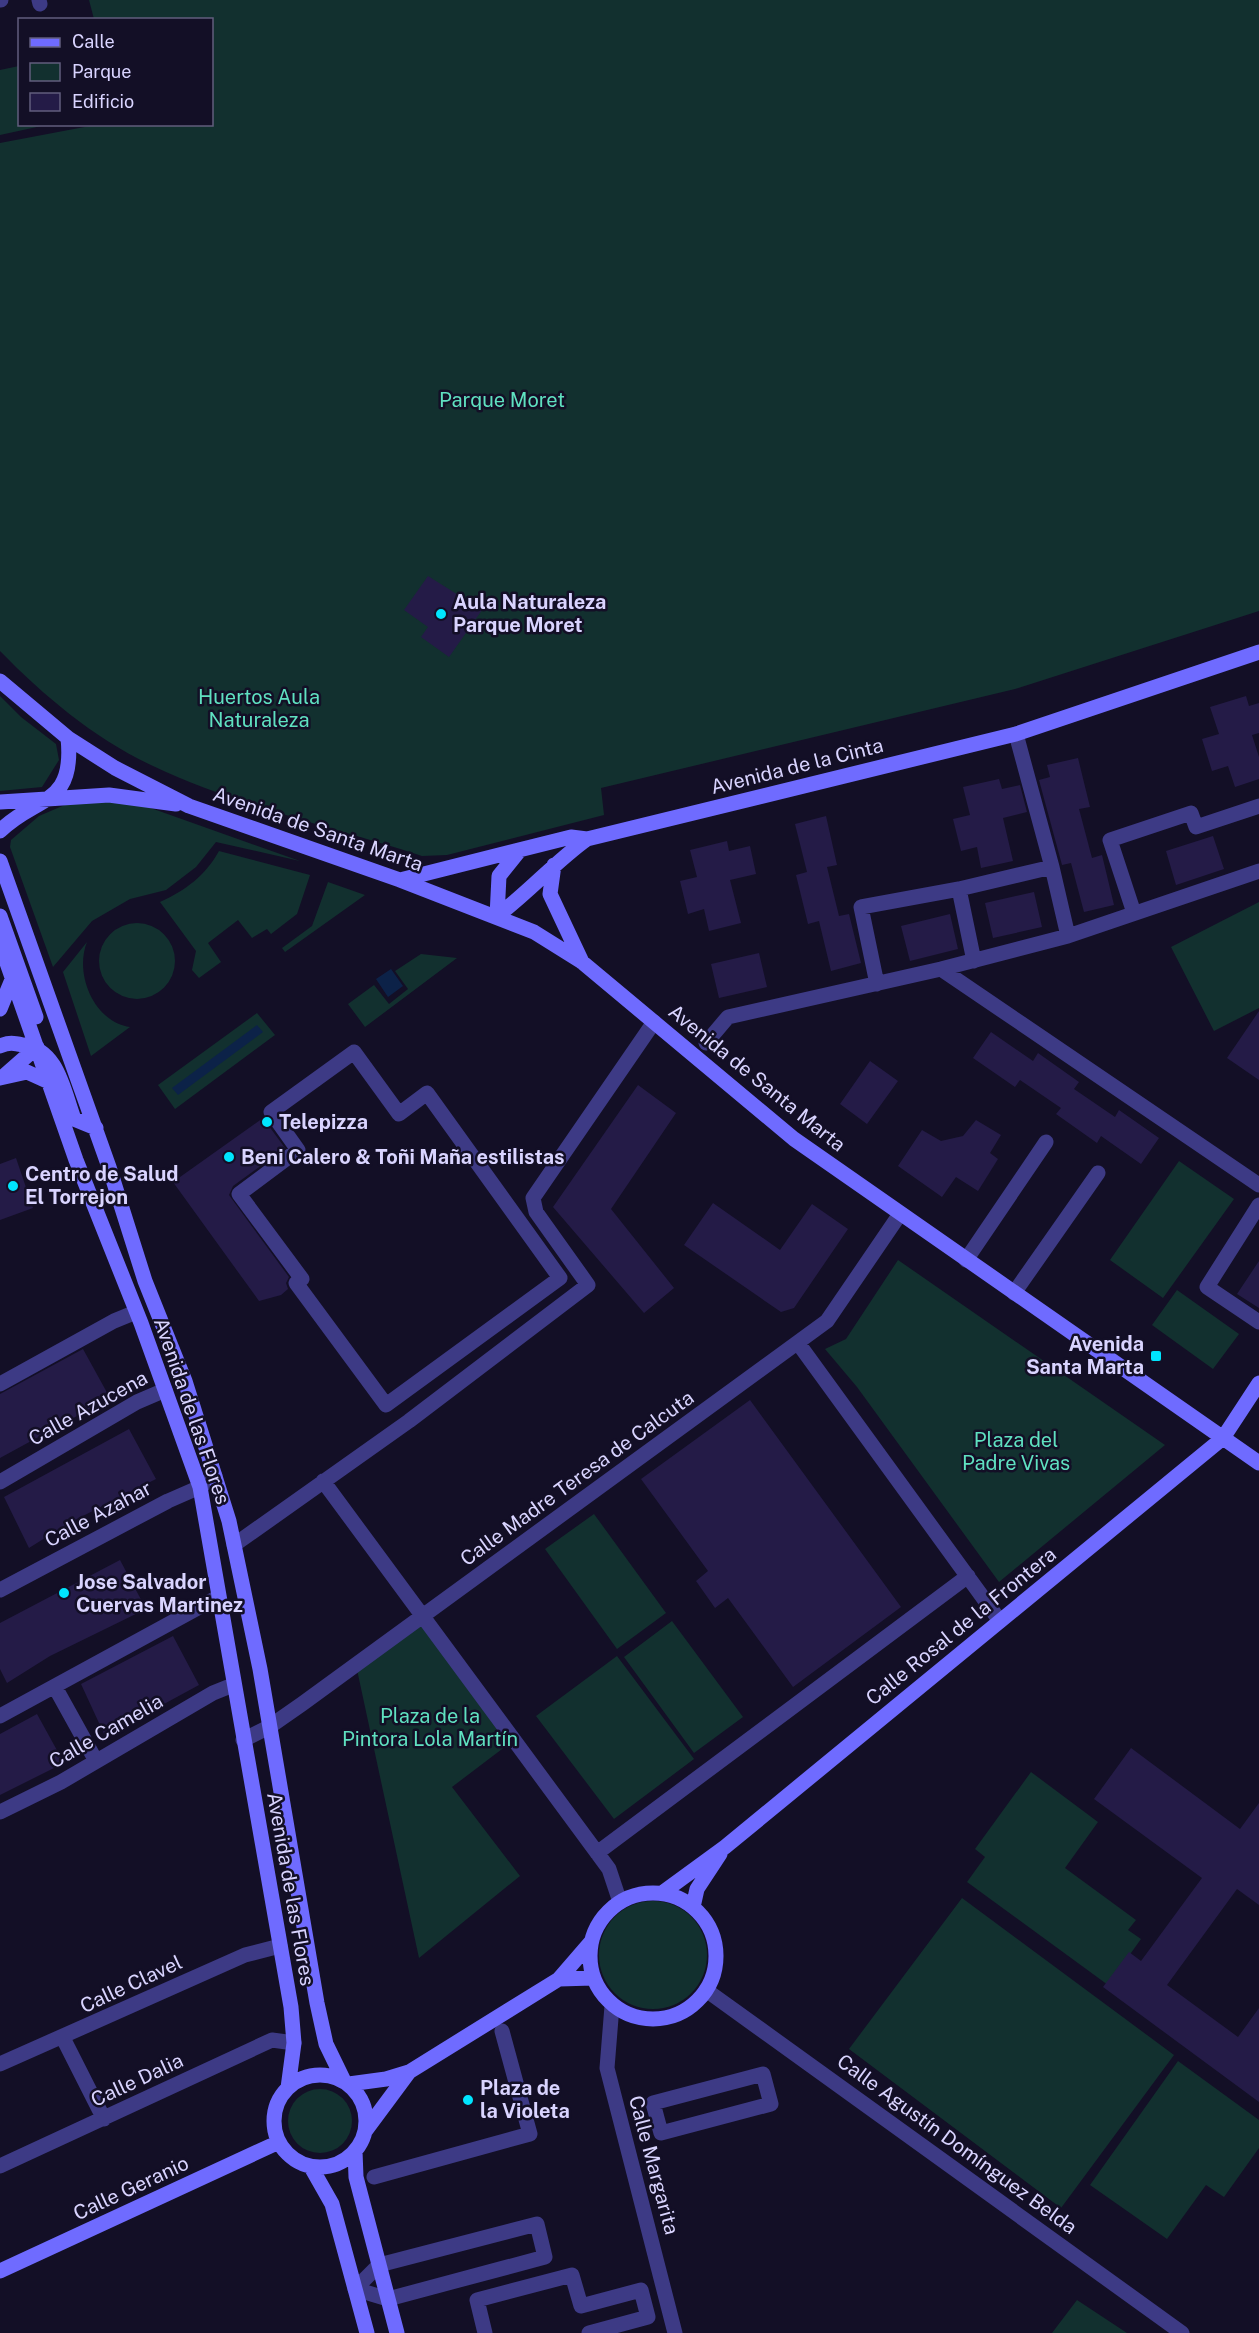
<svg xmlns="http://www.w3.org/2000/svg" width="1259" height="2333" viewBox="0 0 1259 2333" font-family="'Public Sans',sans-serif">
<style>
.green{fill:#12302f}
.water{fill:#0c2248}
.building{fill:#241b47}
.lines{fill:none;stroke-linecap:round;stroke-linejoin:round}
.street{stroke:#3d3a85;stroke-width:15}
.secondary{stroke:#6f6bff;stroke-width:15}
.poi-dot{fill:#00e5ff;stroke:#130f26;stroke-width:2}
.labels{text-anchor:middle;stroke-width:5;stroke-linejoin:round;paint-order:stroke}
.park-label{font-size:20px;fill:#5fe0c0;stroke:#130f26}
.poi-label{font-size:20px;font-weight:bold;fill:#d9d4ff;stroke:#130f26;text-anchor:start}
.street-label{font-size:20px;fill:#d9d4ff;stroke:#130f26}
</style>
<rect width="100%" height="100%" fill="#130f26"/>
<!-- green -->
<path class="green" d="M 89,0 L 1259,0 L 1259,611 L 1015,689 L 601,788 L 604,815 L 447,855 L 422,856 C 333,827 238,806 153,766 C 95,739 45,697 0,651 L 0,143 L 95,125 L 212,124 L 212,20 L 94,19 Z
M 19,66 L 20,124 L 46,125 L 0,135 L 0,70 Z
M 0,696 L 21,717 L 56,744 L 59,760 L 42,787 L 0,791 Z
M 74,801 L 131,801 L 300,861 L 216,842 L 196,867 L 166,890 L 130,899 L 92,921 L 53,967 L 10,847 L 11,840 L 39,816 Z
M 219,851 L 310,875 L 297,914 L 271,934 L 267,929 L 252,938 L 238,920 L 208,943 L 221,962 L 199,978 L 192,970 L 196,951 L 160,902 C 186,890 205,876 219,851 Z
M 328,882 L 365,895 L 285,952 L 282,948 L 312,926 Z
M 1259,902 L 1259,1008 L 1214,1031 L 1171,947 Z
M99 961a38 38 0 1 1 76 0a38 38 0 1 1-76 0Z
M 87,942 C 74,974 94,1022 130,1027 L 91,1056 L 63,972 Z
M 421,954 L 457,958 L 365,1027 L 348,1004 L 374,985 L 389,1004 L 408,989 L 395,971 Z
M 257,1013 L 275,1035 L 175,1109 L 158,1085 Z
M 1179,1161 L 1234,1199 L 1163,1298 L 1110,1260 Z
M 898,1260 L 1165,1445 L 999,1582 L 857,1387 L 825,1349 L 846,1339 Z
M 1177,1290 L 1239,1334 L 1213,1369 L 1152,1325 Z
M 594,1514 L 666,1613 L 617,1649 L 545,1549 Z
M 423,1616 L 514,1740 L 452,1787 L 520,1876 L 419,1958 L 356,1665 Z
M 672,1621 L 743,1717 L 694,1753 L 624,1657 Z
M 617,1656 L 694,1759 L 614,1819 L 536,1716 Z
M 1031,1772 L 1098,1822 L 1065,1868 L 1136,1920 L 1128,1930 L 1141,1939 L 1108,1985 L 967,1882 L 985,1857 L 975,1849 Z
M 962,1898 L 1174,2055 L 1061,2208 L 849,2049 Z
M599 1955a54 54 0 1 1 108 0a54 54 0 1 1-108 0Z
M 1178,2061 L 1259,2120 L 1259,2148 L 1224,2197 L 1206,2185 L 1167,2239 L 1090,2185 Z
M288 2121a32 32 0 1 1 64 0a32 32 0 1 1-64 0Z
M 1077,2300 L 1127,2333 L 1052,2333 Z"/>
<!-- water -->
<path class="water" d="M 391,969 L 403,986 L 388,997 L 376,979 Z
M 257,1025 L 263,1032 L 178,1095 L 172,1088 Z"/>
<!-- building -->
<path class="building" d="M 428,576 L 482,610 L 449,657 L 421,637 L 428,627 L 404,610 Z
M 1246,696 L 1249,706 L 1259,703 L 1259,733 L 1252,735 L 1259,757 L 1259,779 L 1235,787 L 1228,766 L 1212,771 L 1202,739 L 1219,734 L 1210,707 Z
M 1078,758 L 1090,807 L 1079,809 L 1092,858 L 1102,855 L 1114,905 L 1084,912 L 1071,863 L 1062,865 L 1039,780 L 1050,777 L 1047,765 Z
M 999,779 L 1002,789 L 1020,785 L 1027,812 L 1003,818 L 1013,861 L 981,868 L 977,847 L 961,851 L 953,819 L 970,815 L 963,787 Z
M 826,816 L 837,865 L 827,867 L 839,916 L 849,914 L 861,963 L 831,971 L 819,921 L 808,924 L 796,875 L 807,872 L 795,824 Z
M 1213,836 L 1224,869 L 1176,885 L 1166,851 Z
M 727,841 L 729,851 L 750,846 L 756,874 L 730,880 L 741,923 L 709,931 L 704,909 L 688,914 L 680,881 L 697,877 L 690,850 Z
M 1034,892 L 1042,927 L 993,938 L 985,903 Z
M 950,914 L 958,949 L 910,961 L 901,926 Z
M 759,953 L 767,987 L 719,998 L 711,964 Z
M 1259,1011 L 1259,1080 L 1227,1058 Z
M 991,1032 L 1033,1061 L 1038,1053 L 1079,1082 L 1074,1089 L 1115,1117 L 1119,1110 L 1159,1138 L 1141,1164 L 1101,1136 L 1097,1143 L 1056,1114 L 1061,1108 L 1020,1080 L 1015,1087 L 973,1058 Z
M 870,1061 L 898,1081 L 867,1124 L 840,1104 Z
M 638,1085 L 676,1113 L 611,1209 L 674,1288 L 644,1313 L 553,1207 Z
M 263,1118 L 285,1148 L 233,1186 L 229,1195 L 289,1277 L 286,1283 L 288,1289 L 281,1295 L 259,1301 L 173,1182 Z
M 976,1120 L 1001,1135 L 990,1153 L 998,1159 L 978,1191 L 956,1177 L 942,1197 L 898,1166 L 922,1130 L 941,1141 L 963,1136 Z
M 16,1158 L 33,1208 L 0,1220 L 0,1164 Z
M 713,1203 L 780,1250 L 812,1204 L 848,1229 L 794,1308 L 781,1312 L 684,1245 Z
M 1259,1261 L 1259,1308 L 1237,1294 Z
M 83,1349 L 110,1398 L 0,1458 L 0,1394 Z
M 750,1400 L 901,1607 L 793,1687 L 728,1598 L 715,1608 L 696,1581 L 708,1571 L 641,1479 Z
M 129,1429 L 156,1479 L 69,1523 L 29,1548 L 4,1497 Z
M 120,1560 L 146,1609 L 50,1656 L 7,1683 L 0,1669 L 0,1623 Z
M 173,1636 L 199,1685 L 105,1736 L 81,1684 Z
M 37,1714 L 64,1763 L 0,1795 L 0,1734 Z
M 1131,1748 L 1240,1829 L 1259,1803 L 1259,1905 L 1237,1889 L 1167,1985 L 1238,2037 L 1259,2008 L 1259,2102 L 1103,1987 L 1129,1952 L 1141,1961 L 1202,1878 L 1094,1799 Z"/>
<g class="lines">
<!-- street -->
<path class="street" d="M 0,0 L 1,0
M 39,0 L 40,4
M 1016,734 L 1052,867
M 959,889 L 1052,867 L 1068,936
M 1134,913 L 1110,840 L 1191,813 L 1196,827 L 1259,806
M 941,969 L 1259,1185
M 877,984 L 861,907 L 959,889 L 974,961
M 706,1043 L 728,1017 L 941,969 L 1068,936 L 1259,871
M 354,1052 L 399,1114 L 427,1093 L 560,1278 L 386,1405 L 296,1283 L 302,1279 L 239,1194 L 298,1150 L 271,1112 Z
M 1259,1205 L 1207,1287 L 1259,1322
M 966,1260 L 1046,1142
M 1014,1293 L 1098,1173
M 798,1343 L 1000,1621
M 0,1384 L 114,1321 L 136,1312
M 323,1481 L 609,1869 L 620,1902
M 0,1482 L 137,1402 L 165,1390
M 234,1545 L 409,1421 L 588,1285 L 536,1212 L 533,1198 L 654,1022
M 0,1590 L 168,1501 L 200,1487 L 215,1476
M 55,1687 L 96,1761
M 0,1716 L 218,1597
M 243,1740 L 269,1727 L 302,1704 L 827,1321 L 900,1214
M 0,1812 L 61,1782 L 213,1693 L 233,1685
M 597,1853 L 968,1576
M 706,1990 L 1182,2333
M 612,2006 L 607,2068 L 675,2333
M 63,2038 L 104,2119
M 0,2064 L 245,1955 L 280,1946
M 763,2074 L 771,2104 L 661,2133 L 653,2103 Z
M 0,2166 L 272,2040 L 294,2043
M 374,2177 L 530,2134 L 502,2031
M 537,2224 L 545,2257 L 388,2299 L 355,2289 L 379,2265 Z
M 485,2333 L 477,2300 L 572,2275 L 581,2306 L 641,2290 L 648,2317 L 589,2333"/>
<!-- secondary -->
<path class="secondary" d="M 0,681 L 68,738 L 115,768 L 189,806 L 400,880 L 534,932 L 582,962 L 794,1139 L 1259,1463
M 0,802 L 109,795 L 176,804
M 0,831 C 36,795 75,807 68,738
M 0,861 L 109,1167 L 145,1281 L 185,1381 L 229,1521 L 260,1669 L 317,2003 L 326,2044 L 344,2081
M 554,865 L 550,894 L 582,962
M 400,880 L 571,837 L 587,839 L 1016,734 L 1259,652
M 0,916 L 36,1017
M 497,916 C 529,892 555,862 587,839
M 497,916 L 499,876 L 519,851
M 0,943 L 76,1160 L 141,1323 L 200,1487 L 291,2007 L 294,2043 L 288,2088
M 0,1009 L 11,982
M 0,1046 C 9,1042 14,1043 23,1045 C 58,1050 63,1089 74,1119 L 96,1128
M 4,1076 L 37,1047
M 0,1078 L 27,1072 L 49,1082
M590 1956a63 63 0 1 1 126 0a63 63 0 1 1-126 0Z
M 662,1893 L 725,1847 L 1223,1438 L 1259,1383
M 693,1907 L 697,1889 L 720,1854
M 559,1979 L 593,1978
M274 2121a46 46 0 1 1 92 0a46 46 0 1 1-92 0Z
M 349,2084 L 386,2079 L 409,2072 L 559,1979 L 591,1942
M 366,2130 L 409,2072
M 355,2151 L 356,2177 L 397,2333
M 311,2167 L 332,2204 L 367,2333
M 0,2271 L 279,2142"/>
</g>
<!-- markers -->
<g class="poi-dot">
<circle cx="441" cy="614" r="6"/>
<circle cx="267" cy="1122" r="6"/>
<circle cx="229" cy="1157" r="6"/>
<circle cx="13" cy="1186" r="6"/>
<rect x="1150" y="1350" width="12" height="12" rx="3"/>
<circle cx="64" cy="1593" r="6"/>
<circle cx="468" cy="2100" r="6"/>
</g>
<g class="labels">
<!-- park labels -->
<g class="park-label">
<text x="502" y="407">Parque Moret</text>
<text x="259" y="704">Huertos Aula<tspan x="259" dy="23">Naturaleza</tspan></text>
<text x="1016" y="1447">Plaza del<tspan x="1016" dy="23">Padre Vivas</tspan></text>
<text x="430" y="1723">Plaza de la<tspan x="430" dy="23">Pintora Lola Martín</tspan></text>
</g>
<!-- poi labels -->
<g class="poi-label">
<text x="453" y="609">Aula Naturaleza<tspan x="453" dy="23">Parque Moret</tspan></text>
<text x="279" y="1129">Telepizza</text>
<text x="241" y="1164">Beni Calero &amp; Toñi Maña estilistas</text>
<text x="25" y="1181">Centro de Salud<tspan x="25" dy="23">El Torrejon</tspan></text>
<text x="1144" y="1351" text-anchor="end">Avenida<tspan x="1144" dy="23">Santa Marta</tspan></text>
<text x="76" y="1589">Jose Salvador<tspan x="76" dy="23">Cuervas Martinez</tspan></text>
<text x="480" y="2095">Plaza de<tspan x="480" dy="23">la Violeta</tspan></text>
</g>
<!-- street labels -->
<g class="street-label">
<text transform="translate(797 766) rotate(-14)" y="7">Avenida de la Cinta</text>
<text transform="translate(318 829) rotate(19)" y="7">Avenida de Santa Marta</text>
<text transform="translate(757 1078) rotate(39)" y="7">Avenida de Santa Marta</text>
<text transform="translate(88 1408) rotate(-29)" y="7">Calle Azucena</text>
<text transform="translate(192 1411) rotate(71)" y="7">Avenida de las Flores</text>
<text transform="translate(577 1478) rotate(-36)" y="7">Calle Madre Teresa de Calcuta</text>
<text transform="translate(98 1514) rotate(-28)" y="7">Calle Azahar</text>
<text transform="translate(961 1626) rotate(-39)" y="7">Calle Rosal de la Frontera</text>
<text transform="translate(106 1731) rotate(-30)" y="7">Calle Camelia</text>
<text transform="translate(291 1889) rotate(80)" y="7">Avenida de las Flores</text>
<text transform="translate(131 1984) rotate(-25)" y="7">Calle Clavel</text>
<text transform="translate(137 2080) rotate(-25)" y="7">Calle Dalia</text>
<text transform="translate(957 2144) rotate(36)" y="7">Calle Agustín Domínguez Belda</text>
<text transform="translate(654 2165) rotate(75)" y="7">Calle Margarita</text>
<text transform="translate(131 2188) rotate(-25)" y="7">Calle Geranio</text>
</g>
</g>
<!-- legend -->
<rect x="18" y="18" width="195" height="108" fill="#130f26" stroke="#625e7d" stroke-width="1.5"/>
<rect x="30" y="38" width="30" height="9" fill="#6f6bff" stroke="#625e7d" stroke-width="1.5"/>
<text x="72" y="48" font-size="18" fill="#d9d4ff">Calle</text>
<rect x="30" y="63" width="30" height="18" fill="#12302f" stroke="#625e7d" stroke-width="1.5"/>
<text x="72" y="78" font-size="18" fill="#d9d4ff">Parque</text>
<rect x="30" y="93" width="30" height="18" fill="#241b47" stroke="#625e7d" stroke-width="1.5"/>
<text x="72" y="108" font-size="18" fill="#d9d4ff">Edificio</text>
</svg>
